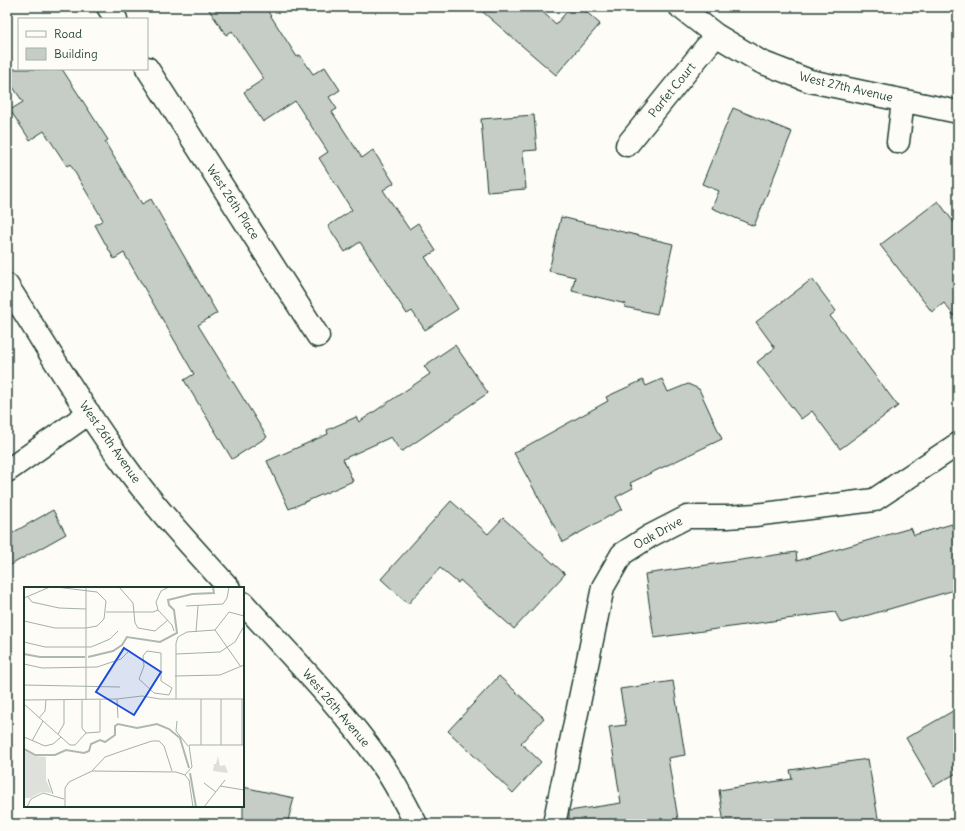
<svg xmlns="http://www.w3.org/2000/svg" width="965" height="831" viewBox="0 0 965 831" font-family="Delius,sans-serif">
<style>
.building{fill:#c6cdc7;stroke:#1f3d34}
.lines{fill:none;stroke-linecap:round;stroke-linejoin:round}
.street-casing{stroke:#1f3d34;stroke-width:25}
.secondary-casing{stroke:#1f3d34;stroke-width:25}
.street{stroke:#fdfcf7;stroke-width:22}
.secondary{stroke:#fdfcf7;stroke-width:22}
.labels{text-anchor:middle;stroke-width:3.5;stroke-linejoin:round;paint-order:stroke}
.street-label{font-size:12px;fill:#1f3d34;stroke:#fdfcf7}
.inset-river{fill:none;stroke:#aeb8b1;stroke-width:2}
.inset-road{fill:none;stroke:#a4b0a9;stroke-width:1}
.view{fill:#1d4ed8;fill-opacity:0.15;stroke:#1d4ed8;stroke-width:2}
.inset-edge{fill:none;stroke:#1f3d34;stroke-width:2}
</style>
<rect width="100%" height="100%" fill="#fdfcf7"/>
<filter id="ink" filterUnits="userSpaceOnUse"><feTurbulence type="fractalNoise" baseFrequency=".025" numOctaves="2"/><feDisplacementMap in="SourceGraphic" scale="8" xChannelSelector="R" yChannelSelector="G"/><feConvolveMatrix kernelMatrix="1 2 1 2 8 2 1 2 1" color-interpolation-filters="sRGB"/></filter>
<g filter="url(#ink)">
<!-- building -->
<path class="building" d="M 207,7 L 271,7 L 267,10 L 297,57 L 300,55 L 313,74 L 325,67 L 340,90 L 329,97 L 337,109 L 332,112 L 362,158 L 373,150 L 394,183 L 383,190 L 409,229 L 418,223 L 436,251 L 425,257 L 458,309 L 425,330 L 412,311 L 407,314 L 360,242 L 345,252 L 328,226 L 352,210 L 319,158 L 328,152 L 295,101 L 263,122 L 244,92 L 264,79 L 232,31 L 226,35 Z
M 477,7 L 537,7 L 556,24 L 571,7 L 581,7 L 600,24 L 556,75 Z
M 7,69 L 62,69 L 108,140 L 105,142 L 142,204 L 151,199 L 217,313 L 198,325 L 267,437 L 232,459 L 184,380 L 194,374 L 124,253 L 114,259 L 95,225 L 103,220 L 70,164 L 67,166 L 44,131 L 30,140 L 10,110 L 23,102 L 7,78 Z
M 733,108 L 792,132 L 754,226 L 712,208 L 719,191 L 702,184 Z
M 534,115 L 537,150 L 523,151 L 526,189 L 487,192 L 481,119 Z
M 938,201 L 958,228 L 958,321 L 944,303 L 932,312 L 880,245 Z
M 561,217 L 673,244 L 657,314 L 625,307 L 626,304 L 572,291 L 575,277 L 549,271 Z
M 812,279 L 836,311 L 830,316 L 898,406 L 840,449 L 812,411 L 801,419 L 757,362 L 775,348 L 756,322 Z
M 455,345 L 488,393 L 401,452 L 391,437 L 343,459 L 353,481 L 289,509 L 267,461 L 328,434 L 327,430 L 356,417 L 359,422 L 430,374 L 424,366 Z
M 662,379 L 668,392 L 688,384 L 699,389 L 722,439 L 630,483 L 633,488 L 616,497 L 622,509 L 563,542 L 514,453 L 608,401 L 606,397 L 643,380 L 646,386 Z
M 451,501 L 488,534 L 503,518 L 565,574 L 514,629 L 460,580 L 458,583 L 440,568 L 408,604 L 381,579 Z
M 53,510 L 66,534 L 7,567 L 7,536 Z
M 952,524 L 958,545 L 958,589 L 841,623 L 835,612 L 654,638 L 645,574 L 796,552 L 797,561 L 911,528 L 914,535 Z
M 499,676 L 544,718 L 521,743 L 541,762 L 513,793 L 448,731 Z
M 673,681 L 685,755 L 668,758 L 678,819 L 649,824 L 569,824 L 569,811 L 621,803 L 609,727 L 626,725 L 620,689 Z
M 958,708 L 958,772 L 934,786 L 906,738 Z
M 868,759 L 879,824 L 724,824 L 719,790 L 792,779 L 790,770 Z
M 243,787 L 294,798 L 287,824 L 243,824 Z"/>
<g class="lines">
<!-- street casing -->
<g class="street-casing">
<path id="street" d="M 108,7 L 116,19
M 680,7 L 716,35 L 761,62 L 810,81 L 958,112
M 147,68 L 318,336
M 898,142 L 903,101
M 627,145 L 716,35
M 7,471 L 89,413
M 554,824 L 603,587 L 622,554 L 650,536 L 687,517 L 727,517 L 755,515 L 874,500 L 958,444"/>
</g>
<!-- secondary casing -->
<g class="secondary-casing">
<path id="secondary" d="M 7,285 C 45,344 81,406 123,463 C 155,508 193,548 229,588
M 243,603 C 290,655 340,705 381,763 C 395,782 405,803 416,824"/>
</g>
<!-- street -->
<use href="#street" class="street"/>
<!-- secondary -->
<use href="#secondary" class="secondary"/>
</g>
</g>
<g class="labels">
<!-- street labels -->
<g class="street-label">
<text transform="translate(846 87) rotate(13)" y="4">West 27th Avenue</text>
<text transform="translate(672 90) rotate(-51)" y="4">Parfet Court</text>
<text transform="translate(233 202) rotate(57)" y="4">West 26th Place</text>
<text transform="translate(110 442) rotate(55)" y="4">West 26th Avenue</text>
<text transform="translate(658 533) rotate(-29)" y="4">Oak Drive</text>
<text transform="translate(336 708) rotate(50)" y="4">West 26th Avenue</text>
</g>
</g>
<!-- overview -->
<g transform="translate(24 587)">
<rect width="220" height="220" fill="#fdfcf7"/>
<path d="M 0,164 L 11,169 L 22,170 L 22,193 L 28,206 L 18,205 L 6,211 L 0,211 ZM 194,169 L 196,179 L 201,178 L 204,186 L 189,184 L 190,177 L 192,177 Z" fill="#dde0db"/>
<path class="inset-river" d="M 0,67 L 16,70 L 61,70M 64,70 L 89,64 L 98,58 L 103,50 L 136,55 L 153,46 L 150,23 L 145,18 L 144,13 L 168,7 L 190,6 L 189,0M 0,162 L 11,168 L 31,168 L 42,163 L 60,166 L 65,164 L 67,157 L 76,153 L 81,155 L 91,148 L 91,139 L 94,137 L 113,141 L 133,137 L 145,142 L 156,151 L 165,181M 166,186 L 172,220"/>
<path class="inset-road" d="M 62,0 L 62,113M 95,0 L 109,16 L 111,36 L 114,41 L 131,44 L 144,33M 145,0 L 137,4 L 132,15 L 134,23 L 148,38 L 150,44M 4,10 L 8,15 L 35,21 L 62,22M 0,11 L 26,0M 162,19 L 199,17 L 203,11 L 205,0M 82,25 L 129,25 L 134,23M 0,34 L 31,41 L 62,41 L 73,39 L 80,32 L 82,14 L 73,5 L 32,0M 191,43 L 217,80M 172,45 L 174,19M 0,55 L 21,60 L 67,60 L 86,52 L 94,44M 123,64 L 137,66 L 137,94 L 148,101 L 145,108 L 130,106 L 115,92 L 120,79 L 119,69 ZM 152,67 L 196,65 L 211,55 L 220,39M 0,77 L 18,81 L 73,80 L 97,72 L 106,63M 151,89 L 196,88 L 220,78M 0,98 L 96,100M 93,112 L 94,131M 152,112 L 152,56 L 154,50 L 163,45 L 191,43 L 205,25 L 220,29M 177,112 L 177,158M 218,112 L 218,158M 0,113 L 93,112 L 118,109 L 136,112 L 220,112M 58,113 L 58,141 L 62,146M 0,117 L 37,150M 15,131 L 21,124 L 22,113M 153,134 L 152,144 L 164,159M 34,147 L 40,137 L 40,113M 0,150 L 21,159 L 29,157 L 37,150 L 46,158 L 51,158 L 62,146 L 76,145 L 76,113M 8,154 L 19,134M 197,158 L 197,112M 68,184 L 152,185 L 161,188 L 165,193 L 169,220M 161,188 L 168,180 L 165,158 L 220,158M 24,192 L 29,207M 180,196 L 192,205M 196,199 L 220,203M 3,220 L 7,212 L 19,206 L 40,212M 41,220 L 41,201 L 45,195 L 68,184 L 81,170 L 107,161 L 128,154 L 135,154 L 140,159 L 148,184M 180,220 L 201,193"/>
<path class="view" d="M 100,61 L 137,85 L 110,128 L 72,105 Z"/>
<rect width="220" height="220" class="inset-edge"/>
</g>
<!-- margin -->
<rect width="965" height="831" fill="none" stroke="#fdfcf7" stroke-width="24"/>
<rect x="12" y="12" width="941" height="807" fill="none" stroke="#1f3d34" stroke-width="1.5" filter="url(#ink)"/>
<!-- legend -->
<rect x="18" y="18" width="130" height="52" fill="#fdfcf7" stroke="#a4b0a9"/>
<rect x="26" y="31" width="20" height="6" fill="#fdfcf7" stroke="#a4b0a9"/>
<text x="54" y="38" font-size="12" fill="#1f3d34">Road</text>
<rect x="26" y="48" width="20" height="12" fill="#c6cdc7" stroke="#a4b0a9"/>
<text x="54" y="58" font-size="12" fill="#1f3d34">Building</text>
</svg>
